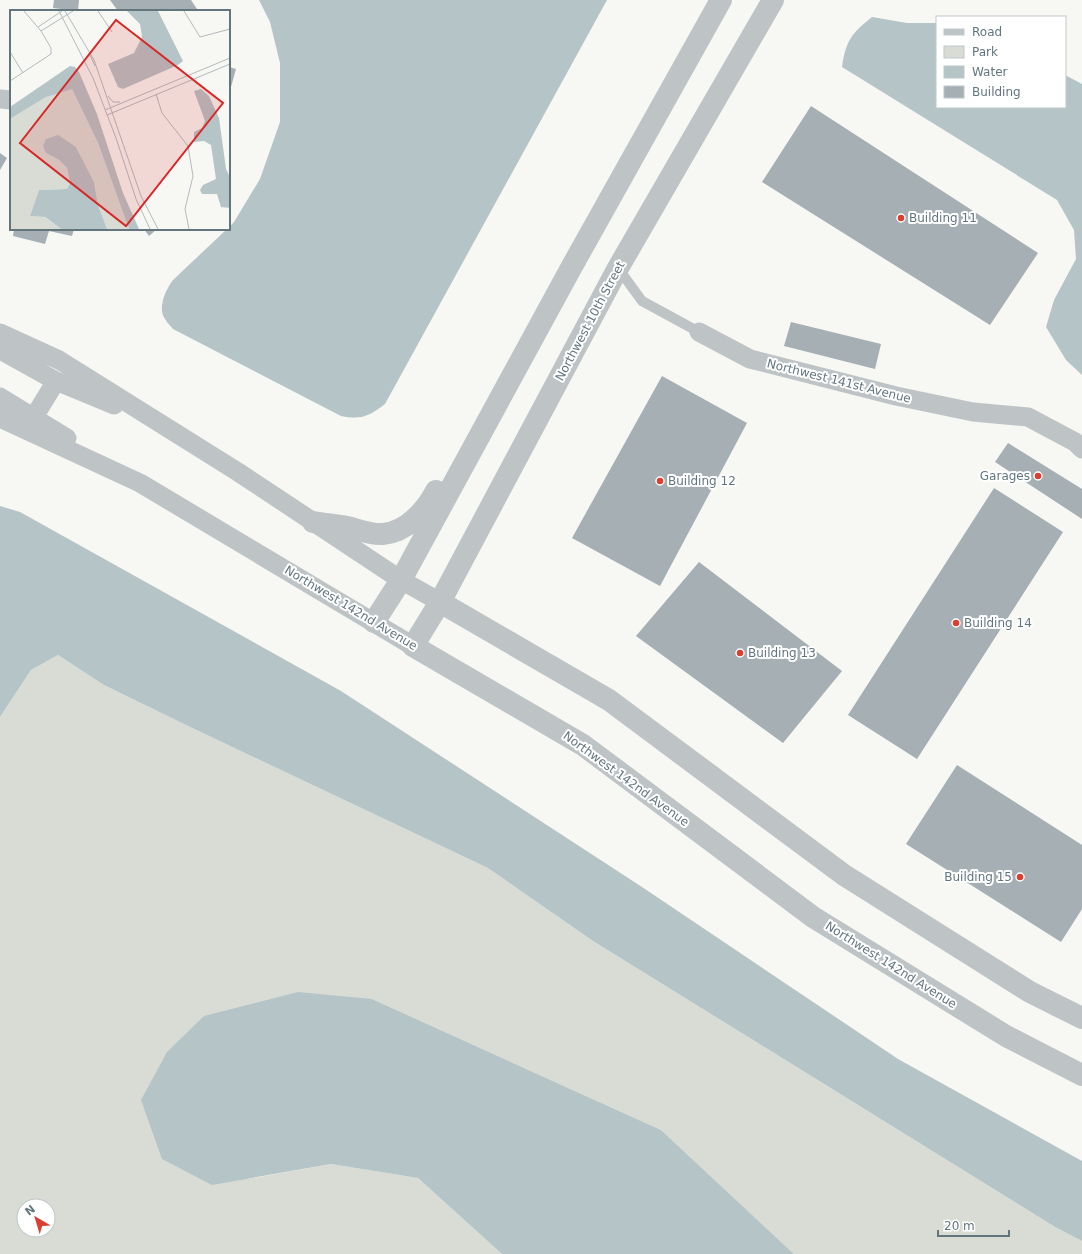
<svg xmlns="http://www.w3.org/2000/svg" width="1082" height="1254" viewBox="0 0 1082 1254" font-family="'DejaVu Sans',sans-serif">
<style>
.green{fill:#d8dcd4;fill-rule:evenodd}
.water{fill:#b5c4c6}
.building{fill:#a5afb4}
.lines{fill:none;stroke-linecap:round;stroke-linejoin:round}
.service{stroke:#bec4c6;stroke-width:10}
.minor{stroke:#bec4c6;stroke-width:19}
.tertiary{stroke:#bec4c6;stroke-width:22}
.poi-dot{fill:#db3f30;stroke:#fff;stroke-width:1.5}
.labels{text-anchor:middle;stroke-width:4;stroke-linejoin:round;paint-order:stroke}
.poi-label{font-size:12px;fill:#63767e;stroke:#fff;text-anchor:start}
.street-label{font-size:12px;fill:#63767e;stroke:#fff}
.inset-road{fill:none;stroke:#b3bbbe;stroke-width:1}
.view{fill:#d62828;fill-opacity:0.15;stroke:#d62828;stroke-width:2}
.inset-edge{fill:none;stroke:#63767e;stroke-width:2}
</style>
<rect width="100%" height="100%" fill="#f7f7f4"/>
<!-- green -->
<path class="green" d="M 58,655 L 104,685 L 186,725 L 488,868 L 593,941 L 1055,1227 L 1082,1241 L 1082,1254 L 794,1254 L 661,1130 L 372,999 L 248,1179 L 331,1164 L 418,1178 L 502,1254 L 0,1254 L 0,717 L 31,670 ZM 24,1206 L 48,1206 L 48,1230 L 24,1230 Z"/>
<!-- water -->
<path class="water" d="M 259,0 L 607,0 L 385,404 C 369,416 362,420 341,416 L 173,329 C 171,326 167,323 165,319 C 157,308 166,289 173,280 L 227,229 L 229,229 L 229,227 L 234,222 L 260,179 L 280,122 L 280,63 L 270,22 Z
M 872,17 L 907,23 L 937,23 L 937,107 L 1065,107 L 1065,75 L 1082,84 L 1082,375 L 1066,360 L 1046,327 L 1054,300 L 1076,259 L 1074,230 L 1057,200 L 842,67 C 846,40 852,33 872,17 Z
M 0,506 L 20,512 L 341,691 L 642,887 L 898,1059 L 1082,1161 L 1082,1241 L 1055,1227 L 593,941 L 488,868 L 186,725 L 104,685 L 58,655 L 31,670 L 0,717 Z
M 298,992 L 372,999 L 661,1130 L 794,1254 L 502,1254 L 418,1178 L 331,1164 L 212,1185 L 162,1159 L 141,1100 L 167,1052 L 204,1016 Z"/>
<!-- building -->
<path class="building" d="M 54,0 L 79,0 L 78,11 L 53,8 Z
M 110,0 L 191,0 L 197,9 L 194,11 L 118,11 Z
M 229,67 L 236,69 L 229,94 Z
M 811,106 L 1038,253 L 990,325 L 762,182 Z
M 0,153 L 7,158 L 0,170 Z
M 14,229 L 74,229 L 72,236 L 49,231 L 45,244 L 13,236 Z
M 144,229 L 157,229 L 149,236 Z
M 791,322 L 881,344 L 875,369 L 784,346 Z
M 662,376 L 747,423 L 660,586 L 572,538 Z
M 1008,443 L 1082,489 L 1082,519 L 995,462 Z
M 994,488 L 1063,532 L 917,759 L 848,715 Z
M 699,562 L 842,671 L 783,743 L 636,636 Z
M 957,765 L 1082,845 L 1082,909 L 1061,942 L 906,844 Z"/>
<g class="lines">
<!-- service -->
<path class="service" d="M 618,268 L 642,301 L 699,332"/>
<!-- minor -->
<path class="minor" d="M 0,99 L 11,100
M 699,332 L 750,359 L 896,396 L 973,412 L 1028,417 L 1075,442 L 1082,449
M 0,333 L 59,360 L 238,472 L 401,580 L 440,602
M 0,350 L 56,381 L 114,405
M 0,397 L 67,438
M 34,417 L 56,381
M 0,418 L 140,483 L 413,646"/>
<!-- tertiary -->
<path class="tertiary" d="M 773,0 L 618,268 L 440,602 L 413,646 L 583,745 L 813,917 L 1006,1036 L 1082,1075
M 313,522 C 324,524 336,525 347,527 C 359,530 371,535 383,534 C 407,532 426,510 436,491
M 440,602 L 609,700 L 844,875 L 1030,992 L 1082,1018
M 374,622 L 401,580 L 571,268 L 721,0"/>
</g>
<!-- markers -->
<g class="poi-dot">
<circle cx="901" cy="218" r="4"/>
<circle cx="1038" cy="476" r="4"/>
<circle cx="660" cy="481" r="4"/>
<circle cx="956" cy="623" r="4"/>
<circle cx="740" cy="653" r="4"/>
<circle cx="1020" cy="877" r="4"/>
</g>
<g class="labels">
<!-- poi labels -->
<g class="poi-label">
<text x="909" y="222">Building 11</text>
<text x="1030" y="480" text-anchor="end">Garages</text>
<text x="668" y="485">Building 12</text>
<text x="964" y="627">Building 14</text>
<text x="748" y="657">Building 13</text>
<text x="1012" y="881" text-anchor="end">Building 15</text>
</g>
<!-- street labels -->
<g class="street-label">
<text transform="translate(590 321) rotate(-62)" y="4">Northwest 10th Street</text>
<text transform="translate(839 381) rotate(14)" y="4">Northwest 141st Avenue</text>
<text transform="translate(351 608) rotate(31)" y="4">Northwest 142nd Avenue</text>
<text transform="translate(626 779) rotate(36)" y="4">Northwest 142nd Avenue</text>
<text transform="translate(891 965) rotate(32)" y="4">Northwest 142nd Avenue</text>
</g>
</g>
<!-- overview -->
<g transform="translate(10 10)">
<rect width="220" height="220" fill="#f7f7f4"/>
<path d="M 58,78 L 62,79 L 88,133 L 119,219 L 97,219 L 88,195 L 84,172 L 66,137 L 36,143 L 49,150 L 57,158 L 60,173 L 57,179 L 29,180 L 20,206 L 34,207 L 51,219 L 0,219 L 0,109 L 36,87 Z" fill="#d8dcd4"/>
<path d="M 117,1 L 148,1 L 173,51 L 168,55 L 113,79 L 108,77 L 98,54 L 124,43 L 132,27 L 130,14 ZM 60,56 L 65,57 L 69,62 L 87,104 L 113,183 L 129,219 L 119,219 L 88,133 L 62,79 L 36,87 L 0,109 L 0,97 ZM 191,79 L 199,86 L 209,108 L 216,159 L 220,167 L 220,198 L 211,197 L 207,184 L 192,184 L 190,180 L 193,175 L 206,169 L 201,135 L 194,131 L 184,132 L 184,122 L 192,118 L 195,111 L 184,81 ZM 48,125 L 66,137 L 84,172 L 88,195 L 97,219 L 51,219 L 35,207 L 20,206 L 29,180 L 57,179 L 60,173 L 57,158 L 49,150 L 36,143 L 33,136 L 36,129 Z" fill="#b5c4c6"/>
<path class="inset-road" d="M 49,1 L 83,68 L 106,128 L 126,189 L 140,219M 55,1 L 84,50 L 131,186 L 148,219M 88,1 L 102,22M 174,1 L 190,27 L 220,19M 28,17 L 52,1M 31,21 L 63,1M 0,42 L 13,63M 79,43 L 85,56M 0,71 L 41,44 L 41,38 L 31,21 L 14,1M 146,84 L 152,103 L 178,136 L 183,166 L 175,199 L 179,219M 98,86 L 103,92 L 110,92M 95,100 L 220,48M 97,105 L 220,54"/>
<path class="view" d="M 106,10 L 213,93 L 116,216 L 10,133 Z"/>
<rect width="220" height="220" class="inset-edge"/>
</g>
<!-- legend -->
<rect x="936" y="16" width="130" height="92" fill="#ffffff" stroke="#c1c8cb"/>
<rect x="944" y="29" width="20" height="6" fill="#bec4c6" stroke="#c1c8cb"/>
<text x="972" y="36" font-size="12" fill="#63767e">Road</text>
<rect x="944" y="46" width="20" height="12" fill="#d8dcd4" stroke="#c1c8cb"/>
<text x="972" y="56" font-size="12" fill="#63767e">Park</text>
<rect x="944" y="66" width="20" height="12" fill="#b5c4c6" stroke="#c1c8cb"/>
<text x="972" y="76" font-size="12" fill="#63767e">Water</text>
<rect x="944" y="86" width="20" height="12" fill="#a5afb4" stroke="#c1c8cb"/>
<text x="972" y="96" font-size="12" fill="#63767e">Building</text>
<!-- north arrow -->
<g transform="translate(36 1218) rotate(322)"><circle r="19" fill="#ffffff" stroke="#c1c8cb"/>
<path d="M0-3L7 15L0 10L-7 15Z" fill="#db3f30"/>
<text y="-6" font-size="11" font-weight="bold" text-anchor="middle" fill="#63767e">N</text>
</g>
<!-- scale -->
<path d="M938 1230v6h71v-6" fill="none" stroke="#63767e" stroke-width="2"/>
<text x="944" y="1230" font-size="12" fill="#63767e" stroke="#ffffff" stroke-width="3" paint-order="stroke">20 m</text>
</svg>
